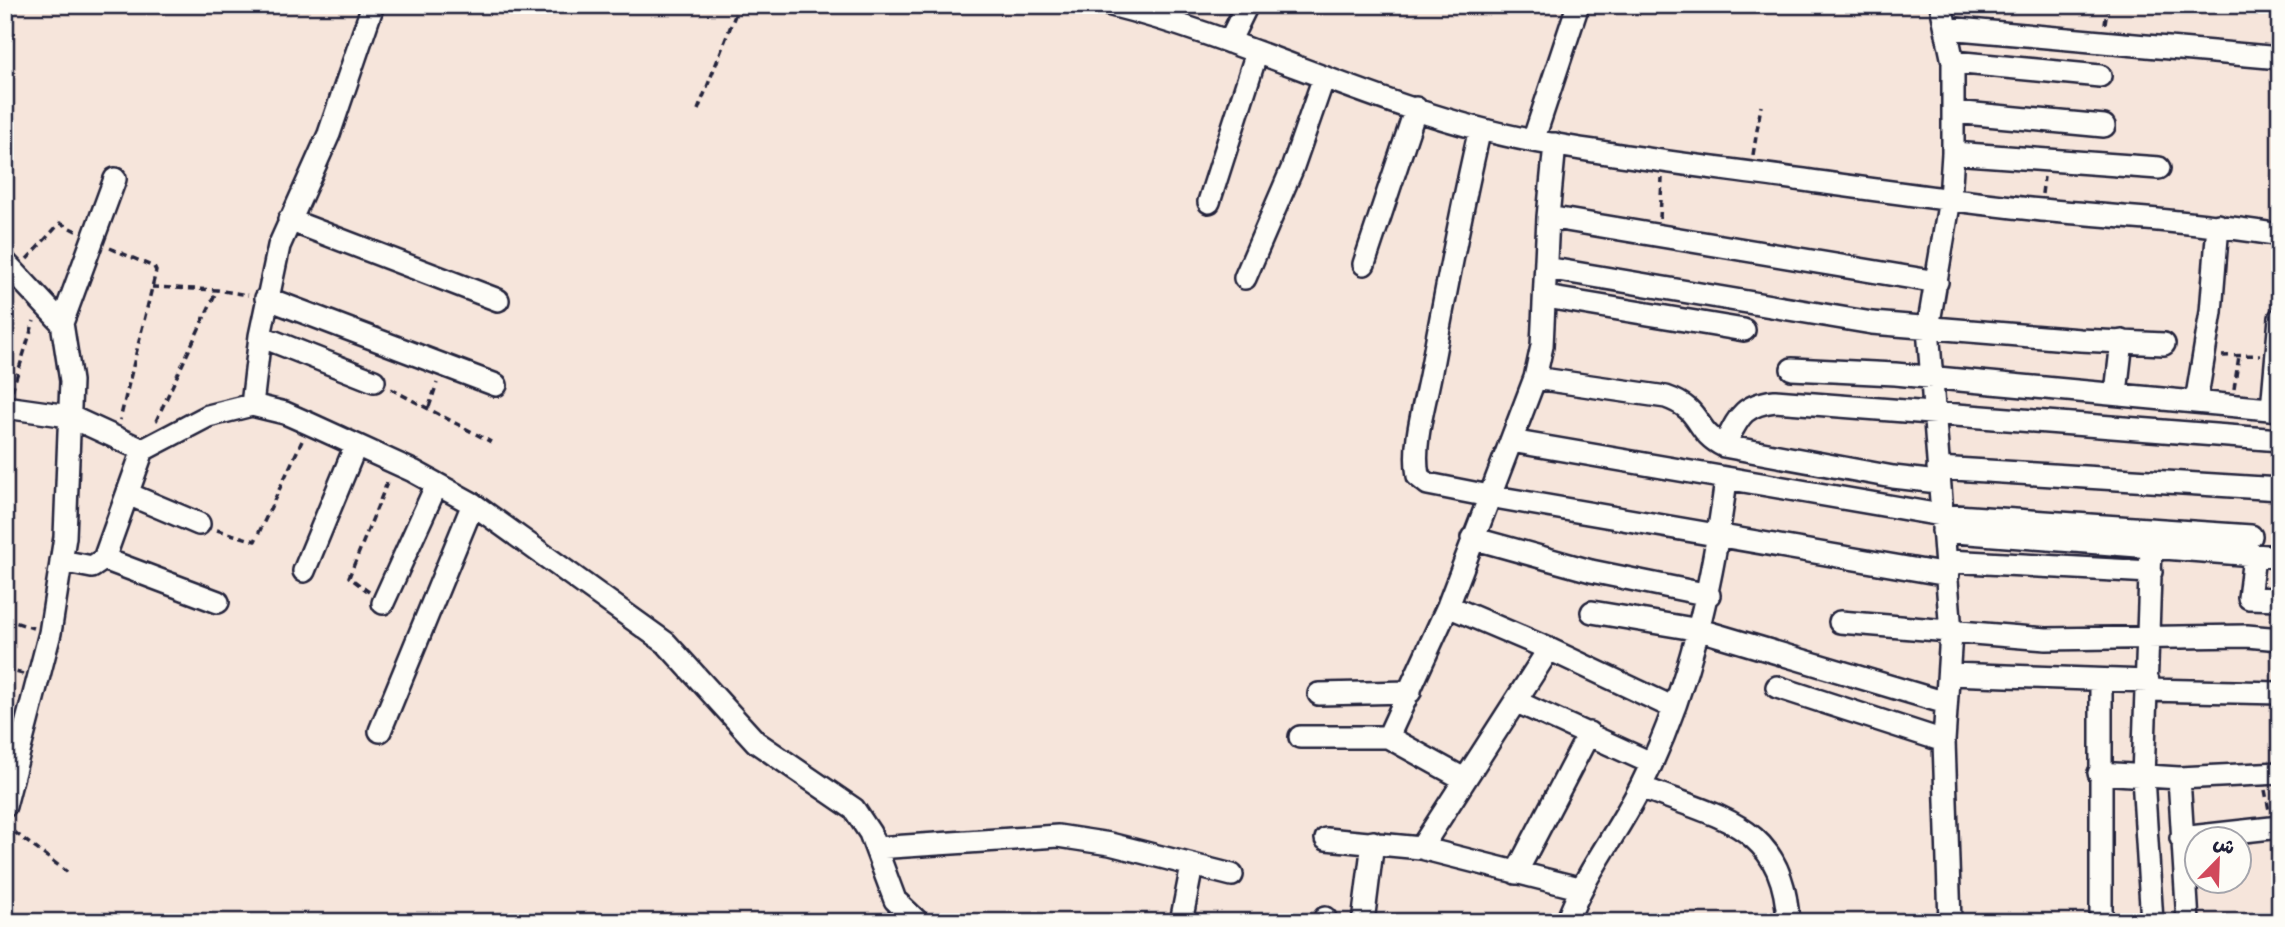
<svg xmlns="http://www.w3.org/2000/svg" width="2285" height="927" viewBox="0 0 2285 927" font-family="'Architects Daughter','Playpen Sans Arabic',sans-serif">
<style>
.lines{fill:none;stroke-linecap:round;stroke-linejoin:round}
.minor-casing{stroke:#22223b;stroke-width:26}
.path{stroke:#22223b;stroke-width:3.5;stroke-dasharray:7 5;stroke-linecap:butt}
.minor{stroke:#fdfcf7;stroke-width:21}
</style>
<rect width="100%" height="100%" fill="#f6e5db"/>
<filter id="ink" filterUnits="userSpaceOnUse"><feTurbulence type="fractalNoise" baseFrequency=".0143" numOctaves="2"/><feDisplacementMap in="SourceGraphic" scale="14" xChannelSelector="R" yChannelSelector="G"/><feConvolveMatrix kernelMatrix="1 2 1 2 8 2 1 2 1" color-interpolation-filters="sRGB"/></filter>
<g filter="url(#ink)">
<g class="lines">
<!-- minor casing -->
<g class="minor-casing">
<path id="minor" d="M 373,5 L 329,134 L 279,246 L 260,336 L 374,381
M 1111,5 C 1255,41 1388,114 1534,141 C 1621,157 1709,167 1796,179 C 1877,190 1959,202 2041,210 C 2121,217 2200,222 2280,235
M 1941,5 L 1953,62 L 1953,153 L 1950,199 L 1928,328 L 1951,633 L 1944,741 L 1950,922
M 1947,28 L 2280,58
M 1229,42 L 1247,5
M 1953,62 L 2100,76
M 1954,112 L 2104,126
M 1480,129 C 1461,209 1446,290 1431,371 C 1425,404 1412,443 1418,476 L 1428,484 L 1489,496 L 1948,575
M 1533,141 L 1578,5
M 1953,153 L 2159,168
M 1209,202 L 1257,52
M 1548,217 L 1937,282
M 289,220 L 498,300
M 5,262 L 62,323 L 71,381 L 65,537 L 50,633 L 5,806
M 1364,264 L 1416,108
M 1546,268 L 1872,323 L 2080,340 L 2164,344
M 1245,278 L 1292,169 L 1324,77
M 1546,297 L 1744,330
M 266,298 L 496,385
M 62,323 L 115,179
M 1792,369 L 1895,374 L 2280,410
M 1535,378 L 1666,397 C 1704,410 1693,431 1724,446 L 1893,477 L 1938,482
M 2116,393 L 2122,341
M 2196,402 L 2211,312 L 2218,225
M 252,405 L 260,336
M 5,407 L 69,416 L 143,450
M 2272,409 L 2280,318
M 1511,441 L 1941,515 L 2251,536
M 1724,446 C 1738,419 1741,405 1775,401 L 2280,440
M 1938,468 L 2280,489
M 128,494 L 199,524
M 1943,531 L 2280,557
M 1472,538 L 1591,571 L 1709,595
M 2151,547 L 2143,777 L 2152,922
M 2254,556 L 2249,598 L 2280,599
M 61,561 L 92,567 L 104,559
M 1948,561 L 2151,572
M 304,571 L 356,445
M 218,602 L 104,559 L 143,450 L 208,416 L 252,405 L 285,413 L 310,424 L 413,471 L 473,504 L 666,643 L 756,742 L 854,809 L 870,833 L 895,900 L 918,922
M 383,603 L 437,484
M 1448,606 L 1549,649 L 1674,708
M 1592,612 L 1700,630 L 1946,703
M 1840,622 L 2046,639 L 2247,636 L 2280,639
M 1949,674 L 2148,681
M 1777,687 L 1944,741
M 2147,690 L 2280,693
M 1319,694 L 1410,692
M 1517,702 L 1651,763
M 380,731 L 473,504
M 1300,737 L 1388,737 L 1464,779
M 1388,737 L 1448,606 L 1535,378 L 1542,346 L 1548,217 L 1555,144
M 2099,773 L 2179,778 L 2280,773
M 2179,778 L 2188,922
M 1641,787 C 1718,818 1784,823 1788,922
M 2181,838 L 2280,827
M 1326,839 L 1421,848 L 1579,888
M 876,848 L 1058,836 L 1110,844 L 1232,875
M 1421,848 L 1549,649
M 1516,873 L 1589,733
M 1181,922 L 1192,866
M 1324,922 L 1325,918
M 1363,922 L 1373,842
M 1567,922 C 1585,872 1618,833 1641,786 C 1689,689 1712,587 1726,480
M 2101,922 L 2101,680"/>
</g>
<!-- path -->
<path class="path" d="M 2105,24 L 2108,5
M 698,110 L 739,5
M 1753,155 L 1761,106
M 2042,194 L 2044,177
M 1660,219 L 1662,178
M 110,248 L 154,267 L 156,271 L 120,420
M 27,259 L 60,223 L 78,232
M 152,287 L 217,290 L 248,295
M 2222,356 L 2260,355
M 391,389 L 491,442
M 2234,389 L 2239,356
M 12,391 L 34,321
M 429,407 L 437,383
M 156,421 L 217,290
M 217,530 L 255,541 L 302,441
M 369,592 L 349,577 L 389,478
M 5,619 L 33,628
M 5,669 L 23,674
M 2265,790 L 2269,810
M 5,825 L 67,872
M 2276,845 L 2280,869"/>
<!-- minor -->
<use href="#minor" class="minor"/>
</g>
</g>
<!-- margin -->
<rect width="2285" height="927" fill="none" stroke="#fdfcf7" stroke-width="28"/>
<rect x="14" y="14" width="2257" height="899" fill="none" stroke="#22223b" stroke-width="2.5" filter="url(#ink)"/>
<!-- north arrow -->
<g transform="translate(2218 860) rotate(23)"><circle r="33" fill="#fdfcf7" stroke="#a5a5ac" stroke-width="2"/>
<path d="M0-5L12 26L0 18L-12 26Z" fill="#d1495b"/>
<text y="-10" font-size="19" font-weight="bold" text-anchor="middle" fill="#22223b">ش</text>
</g>
</svg>
